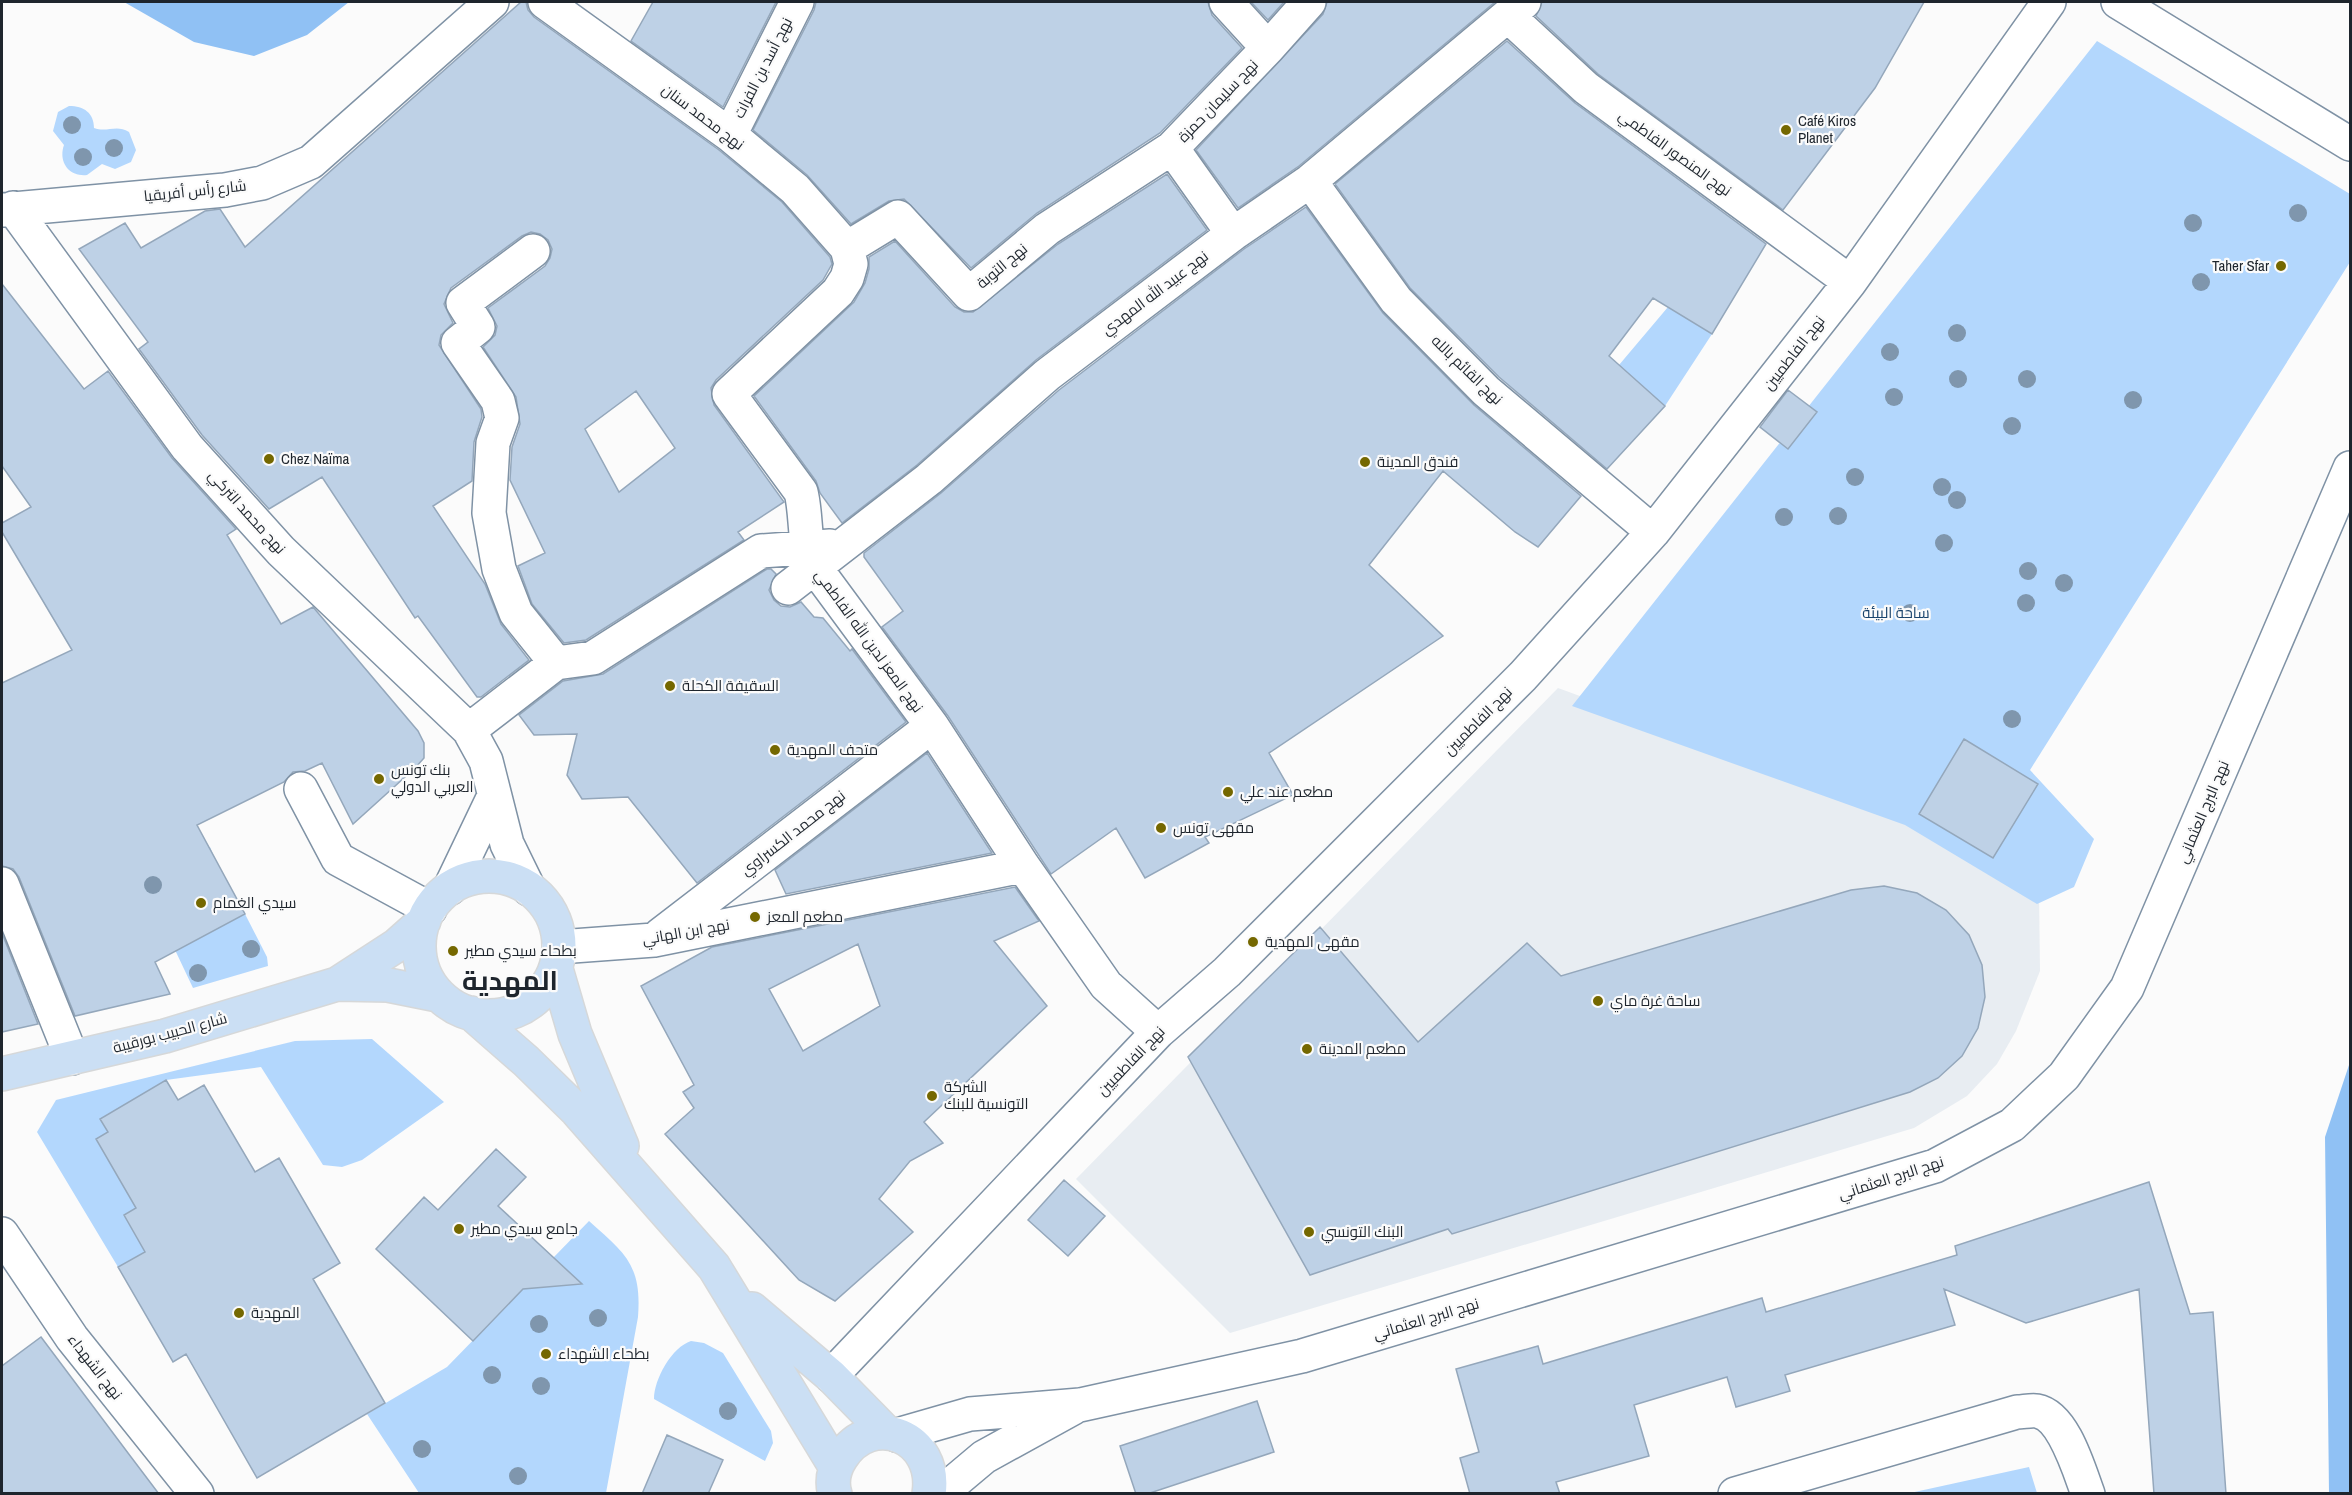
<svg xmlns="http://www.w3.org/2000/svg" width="2352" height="1495" viewBox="0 0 2352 1495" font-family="'Archivo Narrow',Cairo,sans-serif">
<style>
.built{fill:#e8edf2}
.green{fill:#b3d7fd}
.water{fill:#90c1f4}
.building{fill:#bed1e6;stroke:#94a7bb;stroke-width:1.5;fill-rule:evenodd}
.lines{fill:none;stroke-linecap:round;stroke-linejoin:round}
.minor-casing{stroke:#7f92a5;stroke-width:36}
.major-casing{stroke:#d6d8d9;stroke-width:36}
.minor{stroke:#fff;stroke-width:33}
.major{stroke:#cbdff4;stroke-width:33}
.tree{fill:#7f96ad}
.poi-dot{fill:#756800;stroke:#fbfbfb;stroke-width:2}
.labels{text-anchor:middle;stroke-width:4.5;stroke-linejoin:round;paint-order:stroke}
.street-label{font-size:15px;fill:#1e252d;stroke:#fbfbfb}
.poi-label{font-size:15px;fill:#1e252d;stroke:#fbfbfb;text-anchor:start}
.park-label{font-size:15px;fill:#19446d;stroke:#fbfbfb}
.town-label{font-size:27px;font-weight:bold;fill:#1e252d;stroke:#fbfbfb}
</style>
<rect width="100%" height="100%" fill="#fbfbfb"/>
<!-- built -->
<path class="built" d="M 1558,688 L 1906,815 L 2039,894 L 2040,971 L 2016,1031 L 1997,1064 L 1967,1096 L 1914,1128 L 1230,1333 L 1076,1179 Z"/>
<!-- green -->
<path class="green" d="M 2097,41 L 2350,194 L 2350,262 L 2030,770 L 2094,839 L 2074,887 L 2037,904 L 1905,825 L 1572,706 Z
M 69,106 C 84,106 94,113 94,128 C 107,133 116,124 129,132 L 136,150 L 131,162 L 115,169 L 102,164 L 87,175 C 69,177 58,162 64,145 L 53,131 L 58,112 Z
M 1668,307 L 1712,334 L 1665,406 L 1619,365 Z
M 210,847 L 215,859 L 159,889 L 245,914 L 267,957 L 268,966 L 193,988 L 142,880 Z
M 372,1039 L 444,1102 L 362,1160 L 342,1167 L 323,1165 L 261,1067 L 166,1080 L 100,1119 L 108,1132 L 96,1139 L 136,1208 L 124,1215 L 145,1252 L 118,1267 L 37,1132 L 56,1100 L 295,1041 Z
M 589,1221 C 625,1253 642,1265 638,1317 L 606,1493 L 419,1493 L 367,1414 L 447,1367 Z
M 691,1341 L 704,1343 L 723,1353 L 771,1431 L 773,1443 L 765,1461 L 654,1399 C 654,1379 672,1347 691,1341 Z
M 2029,1467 L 2037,1493 L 1910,1493 Z"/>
<!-- water -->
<path class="water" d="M 124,2 L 349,2 L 307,35 L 254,56 L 194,42 Z
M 2350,1062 L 2350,1493 L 2329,1493 L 2325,1137 Z"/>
<!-- building -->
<path class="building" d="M 521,2 L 526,2 L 528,10 L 534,17 L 719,150 L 782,202 L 830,257 L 832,264 L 823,280 L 716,380 L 711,388 L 714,405 L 784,502 L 738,532 L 744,540 L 586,640 L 564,643 L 532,604 L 518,566 L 545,553 L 510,480 L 512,447 L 520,424 L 516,397 L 483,347 L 495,335 L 497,326 L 488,308 L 545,266 L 550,258 L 552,249 L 548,240 L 540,234 L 531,232 L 522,236 L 451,288 L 444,304 L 453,323 L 441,335 L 439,345 L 481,409 L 482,417 L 474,442 L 472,481 L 433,506 L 485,584 L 501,624 L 529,660 L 481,697 L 477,697 L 418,616 L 415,618 L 322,477 L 269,509 L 202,435 L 139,349 L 148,342 L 79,249 L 125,223 L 141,248 L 205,211 L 220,209 L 245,247 ZM 636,391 L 675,448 L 619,492 L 585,429 Z
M 653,2 L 776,2 L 723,107 L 631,41 Z
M 816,2 L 1208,2 L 1212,15 L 1242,48 L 1160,133 L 1037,213 L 971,268 L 904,199 L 889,201 L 851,224 L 807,175 L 753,130 L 814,10 Z
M 1251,2 L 1284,2 L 1268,20 Z
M 1327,2 L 1495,2 L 1299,166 L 1238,208 L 1196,150 L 1323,14 Z
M 1542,2 L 1924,2 L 1875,88 L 1783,210 L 1598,74 L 1536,16 Z
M 1507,41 L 1575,103 L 1766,244 L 1712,334 L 1653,298 L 1609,356 L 1665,406 L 1607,469 L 1499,377 L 1410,288 L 1335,184 Z
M 1167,174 L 1207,230 L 1036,360 L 917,465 L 842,523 L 820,493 L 816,481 L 754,396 L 854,302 L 865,283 L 869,269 L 869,257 L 895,241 L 955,307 L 964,312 L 973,312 L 1058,244 Z
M 1306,207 L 1383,313 L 1474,405 L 1581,496 L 1538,547 L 1515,532 L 1443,471 L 1369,565 L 1443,636 L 1269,753 L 1293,795 L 1205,837 L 1209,843 L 1145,878 L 1116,828 L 1051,874 L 948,716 L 882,627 L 903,611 L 864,557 L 864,553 L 941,493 L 1059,390 L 1244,249 Z
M 2,284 L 84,389 L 108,371 L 172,458 L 236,529 L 227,535 L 281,624 L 313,607 L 418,731 L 424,743 L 424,758 L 415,768 L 353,824 L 322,763 L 305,771 L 293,772 L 284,782 L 197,825 L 245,914 L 155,962 L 170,994 L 75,1016 L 19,877 L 13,869 L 2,866 L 2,683 L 72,650 L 2,532 L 2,523 L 31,507 L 2,466 Z
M 1788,390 L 1817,412 L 1788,449 L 1760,427 Z
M 767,569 L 771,569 L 776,574 L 769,590 L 774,600 L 781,606 L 790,607 L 801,602 L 814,617 L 823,618 L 850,651 L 852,649 L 906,722 L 697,883 L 628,797 L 582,799 L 567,775 L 577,734 L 534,735 L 519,715 L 563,681 L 603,674 Z
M 1964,739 L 2038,784 L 1993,858 L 1919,814 Z
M 927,753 L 992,853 L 786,894 L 775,870 Z
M 1884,886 L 1917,893 L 1946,910 L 1969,935 L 1982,965 L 1985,997 L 1978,1028 L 1962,1056 L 1938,1078 L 1910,1092 L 1452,1234 L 1448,1229 L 1310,1275 L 1188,1057 L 1320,927 L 1418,1042 L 1527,943 L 1561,976 L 1851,890 Z
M 1015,887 L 1039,921 L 994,941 L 1047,1006 L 924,1122 L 943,1143 L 910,1161 L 879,1199 L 913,1232 L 835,1301 L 799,1280 L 665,1134 L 694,1108 L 683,1092 L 694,1085 L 641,986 L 712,947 ZM 858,944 L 880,1006 L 803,1051 L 769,989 Z
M 2,933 L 38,1024 L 2,1032 Z
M 166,1080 L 178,1100 L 204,1085 L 255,1172 L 279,1158 L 340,1263 L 313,1279 L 385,1403 L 257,1478 L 186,1354 L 173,1362 L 118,1267 L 145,1252 L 124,1215 L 136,1208 L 96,1139 L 108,1132 L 100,1119 Z
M 496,1149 L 526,1177 L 498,1206 L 582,1284 L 523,1289 L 473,1341 L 376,1249 L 424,1197 L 438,1210 Z
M 1064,1180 L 1105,1216 L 1068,1256 L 1028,1220 Z
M 2149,1182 L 2190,1314 L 2213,1312 L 2226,1494 L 2154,1494 L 2139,1289 L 2026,1323 L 1944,1289 L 1955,1325 L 1785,1375 L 1790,1391 L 1736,1407 L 1727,1377 L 1634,1405 L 1649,1456 L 1556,1482 L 1560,1494 L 1470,1494 L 1460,1458 L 1479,1452 L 1456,1369 L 1538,1346 L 1543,1364 L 1762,1298 L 1766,1312 L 1957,1255 L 1955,1246 Z
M 41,1337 L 128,1453 L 159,1494 L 2,1494 L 2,1366 Z
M 1257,1401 L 1274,1452 L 1147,1494 L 1136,1494 L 1120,1446 Z
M 667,1435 L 723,1460 L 708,1494 L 642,1494 Z"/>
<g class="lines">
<!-- minor casing -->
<g class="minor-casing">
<path id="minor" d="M 545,2 L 730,135 L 795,189 L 847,248 L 851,264 L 847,278 L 838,292 L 729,394 L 801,492 C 807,516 803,543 814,566 L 932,726 L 1023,866 L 1106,985 L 1158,1032
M 1226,2 L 1268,48
M 2118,2 L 2350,144
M 1508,16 L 1586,88 L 1850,282
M 730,135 L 797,2
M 1310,181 L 1396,300 L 1486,391 L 1653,532
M 13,208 L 187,447 L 281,551 L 469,730 L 486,761 L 507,844 L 529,889
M 2,210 L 225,190 L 262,183 L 311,162 L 492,2
M 1233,234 L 1172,148 L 1268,48 L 1309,2
M 847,248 L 898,217 L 969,294 L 1047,229 L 1172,148
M 533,251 L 463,303 L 478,327 L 458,343 L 498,401 L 502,418 L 493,443 L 489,513 L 499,569 L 516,613 L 556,663
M 788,588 L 929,479 L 1047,375 L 1233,234 L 1310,181 L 1524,2
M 469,730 L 556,663 L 593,658 L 761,551 L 830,546
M 301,789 L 338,859 L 430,909
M 2,884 L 72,1058
M 450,888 L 494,796
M 660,935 L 932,726
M 559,947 L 654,940 L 1023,866
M 2,1234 L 72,1338 L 197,1494
M 831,1376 L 1158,1032 L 1227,972 L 1523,676 L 1653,532 L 1850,282 L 2049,2
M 897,1435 L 970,1414 L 1080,1405 L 1302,1356 L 1935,1166 L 2012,1125 L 2064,1076 L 2127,988 L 2350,468
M 940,1494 L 984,1457 L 1073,1408
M 1735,1494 L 2017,1412 C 2023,1412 2031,1410 2037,1411 C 2064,1416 2079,1470 2088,1494"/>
</g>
<!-- major casing -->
<g class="major-casing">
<path id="major" d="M419 946a70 70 0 1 1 140 0a70 70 0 1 1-140 0Z
M 556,969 L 575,1034 L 622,1146
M 337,984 L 388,985 L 438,995
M 471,1013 L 526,1061 L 577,1111 L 714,1267 L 835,1466
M 2,1074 L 165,1036 L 337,984 L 397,945 L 424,921
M 752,1309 L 831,1376 L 886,1432
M 835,1494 C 831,1481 834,1469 841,1458 C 872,1409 938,1437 929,1494"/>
</g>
<!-- minor -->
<use href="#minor" class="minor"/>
<!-- major -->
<use href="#major" class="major"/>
</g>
<!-- trees -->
<g class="tree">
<circle cx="72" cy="125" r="9"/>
<circle cx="114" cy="148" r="9"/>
<circle cx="83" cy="157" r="9"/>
<circle cx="2298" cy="213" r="9"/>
<circle cx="2193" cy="223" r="9"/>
<circle cx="2201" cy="282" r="9"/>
<circle cx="1957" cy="333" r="9"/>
<circle cx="1890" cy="352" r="9"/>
<circle cx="1958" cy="379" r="9"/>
<circle cx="2027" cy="379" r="9"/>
<circle cx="1894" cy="397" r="9"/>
<circle cx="2133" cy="400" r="9"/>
<circle cx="2012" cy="426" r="9"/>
<circle cx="1855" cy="477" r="9"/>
<circle cx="1942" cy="487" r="9"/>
<circle cx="1957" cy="500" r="9"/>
<circle cx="1838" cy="516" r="9"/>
<circle cx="1784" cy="517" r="9"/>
<circle cx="1944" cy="543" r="9"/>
<circle cx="2028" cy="571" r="9"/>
<circle cx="2064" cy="583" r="9"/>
<circle cx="2026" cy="603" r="9"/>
<circle cx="1910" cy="613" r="9"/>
<circle cx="2012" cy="719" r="9"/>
<circle cx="153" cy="885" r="9"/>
<circle cx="251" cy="949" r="9"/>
<circle cx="198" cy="973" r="9"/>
<circle cx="598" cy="1318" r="9"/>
<circle cx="539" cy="1324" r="9"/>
<circle cx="492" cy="1375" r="9"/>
<circle cx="541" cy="1386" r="9"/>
<circle cx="728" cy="1411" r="9"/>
<circle cx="422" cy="1449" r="9"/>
<circle cx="518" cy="1476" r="9"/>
</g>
<!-- markers -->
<g class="poi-dot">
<circle cx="1786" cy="130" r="6"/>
<circle cx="2281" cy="266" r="6"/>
<circle cx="269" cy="459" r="6"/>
<circle cx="1365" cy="462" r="6"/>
<circle cx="670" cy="686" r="6"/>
<circle cx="775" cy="750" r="6"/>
<circle cx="379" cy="779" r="6"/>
<circle cx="1228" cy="792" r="6"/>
<circle cx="1161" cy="828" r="6"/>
<circle cx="201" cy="903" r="6"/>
<circle cx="755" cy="917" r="6"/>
<circle cx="1253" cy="942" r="6"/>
<circle cx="453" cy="951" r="6"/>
<circle cx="1598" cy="1001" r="6"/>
<circle cx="1307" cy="1049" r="6"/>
<circle cx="932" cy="1096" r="6"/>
<circle cx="459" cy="1229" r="6"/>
<circle cx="1309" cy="1232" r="6"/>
<circle cx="239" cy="1313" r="6"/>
<circle cx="546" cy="1354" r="6"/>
</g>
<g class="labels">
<!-- street labels -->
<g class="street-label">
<text transform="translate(763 68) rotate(-63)" y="5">نهج أسد بن الفرات</text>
<text transform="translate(1218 101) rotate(-46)" y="5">نهج سليمان حمزة</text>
<text transform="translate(703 117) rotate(37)" y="5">نهج محمد سنان</text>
<text transform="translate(1675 153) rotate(36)" y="5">نهج المنصور الفاطمي</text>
<text transform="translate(195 191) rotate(-6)" y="5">شارع رأس أفريقيا</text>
<text transform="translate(1002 266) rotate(-40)" y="5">نهج التوبة</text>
<text transform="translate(1155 293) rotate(-37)" y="5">نهج عبيد الله المهدي</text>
<text transform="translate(1794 353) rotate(-52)" y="5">نهج الفاطميين</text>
<text transform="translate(1467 370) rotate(44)" y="5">نهج القائم بالله</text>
<text transform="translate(247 512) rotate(48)" y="5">نهج محمد التركي</text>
<text transform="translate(869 641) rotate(54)" y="5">نهج المعز لدين الله الفاطمي</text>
<text transform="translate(1478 721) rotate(-45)" y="5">نهج الفاطميين</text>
<text transform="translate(2203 812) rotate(-67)" y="5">نهج البرج العثماني</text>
<text transform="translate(793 833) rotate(-38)" y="5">نهج محمد الكسراوي</text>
<text transform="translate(686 932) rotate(-10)" y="5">نهج ابن الهاني</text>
<text transform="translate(170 1033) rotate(-15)" y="5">شارع الحبيب بورقيبة</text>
<text transform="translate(1131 1061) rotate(-46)" y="5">نهج الفاطميين</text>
<text transform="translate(1891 1178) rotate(-18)" y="5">نهج البرج العثماني</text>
<text transform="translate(1426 1319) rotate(-17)" y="5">نهج البرج العثماني</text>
<text transform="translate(95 1367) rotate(52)" y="5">نهج الشهداء</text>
</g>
<!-- poi labels -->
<g class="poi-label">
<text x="1798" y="126">Café Kiros<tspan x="1798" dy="17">Planet</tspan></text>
<text x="2269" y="271" text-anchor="end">Taher Sfar</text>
<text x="281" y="464">Chez Naïma</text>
<text x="1377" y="467">فندق المدينة</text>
<text x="682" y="691">السقيفة الكحلة</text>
<text x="787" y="755">متحف المهدية</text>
<text x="391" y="775">بنك تونس<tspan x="391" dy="17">العربي الدولي</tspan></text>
<text x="1240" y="797">مطعم عند علي</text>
<text x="1173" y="833">مقهى تونس</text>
<text x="213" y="908">سيدي الغمام</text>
<text x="767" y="922">مطعم المعز</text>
<text x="1265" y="947">مقهى المهدية</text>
<text x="465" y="956">بطحاء سيدي مطير</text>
<text x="1610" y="1006">ساحة غرة ماي</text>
<text x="1319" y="1054">مطعم المدينة</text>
<text x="944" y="1092">الشركة<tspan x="944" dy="17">التونسية للبنك</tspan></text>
<text x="471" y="1234">جامع سيدي مطير</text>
<text x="1321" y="1237">البنك التونسي</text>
<text x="251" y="1318">المهدية</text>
<text x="558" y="1359">بطحاء الشهداء</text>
</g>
<!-- park labels -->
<g class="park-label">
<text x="1896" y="618">ساحة البيئة</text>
</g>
<!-- town labels -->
<g class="town-label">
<text x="510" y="990">المهدية</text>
</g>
</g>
<!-- border -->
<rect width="2352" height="1495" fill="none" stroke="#1e252d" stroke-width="6"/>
</svg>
